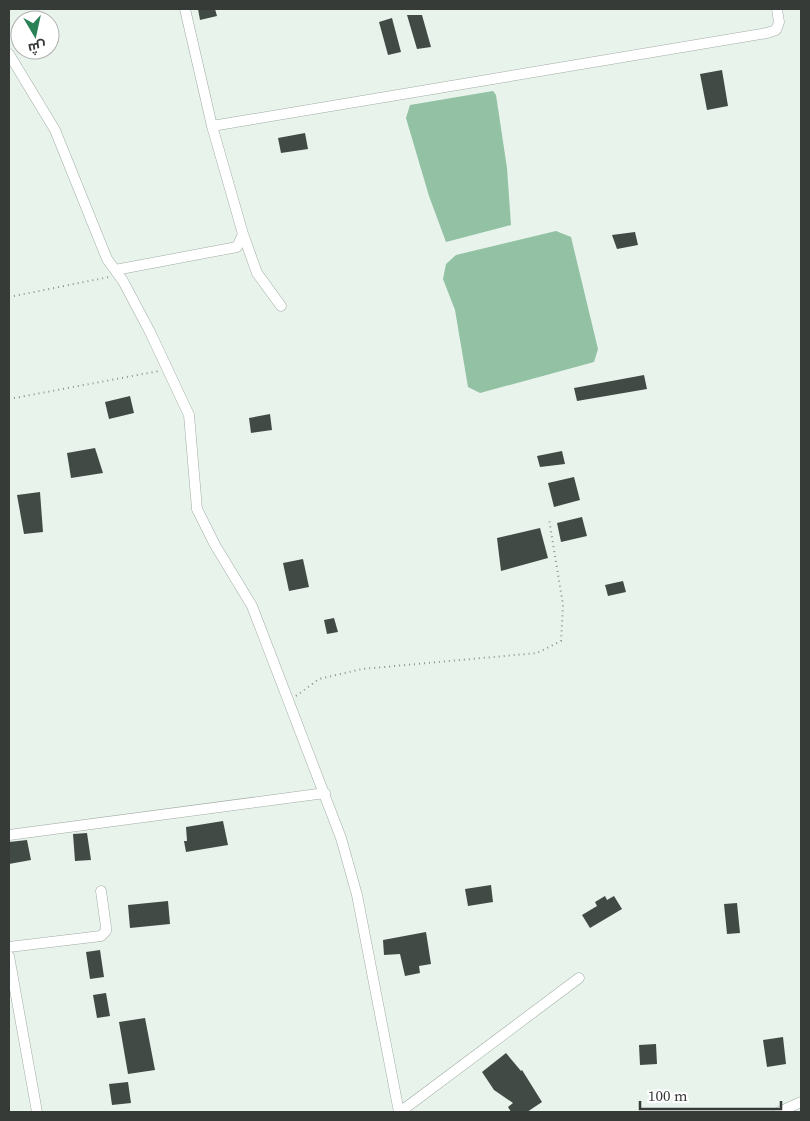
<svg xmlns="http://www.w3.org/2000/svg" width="810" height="1121" viewBox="0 0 810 1121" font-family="'Source Serif 4',Cairo,serif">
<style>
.water{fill:#92c1a3}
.building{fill:#424a45}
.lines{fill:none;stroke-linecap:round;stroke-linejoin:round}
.street-casing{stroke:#a1aba4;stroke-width:11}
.path{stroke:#8d948f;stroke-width:2;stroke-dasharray:1 4;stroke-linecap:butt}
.street{stroke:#fff;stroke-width:10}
</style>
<rect width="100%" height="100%" fill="#e8f3ec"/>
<!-- water -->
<path class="water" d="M 493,91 L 496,95 L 507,168 L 511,225 L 446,242 L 429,196 L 406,118 L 410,105 Z
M 556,231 L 571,237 L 598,349 L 594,362 L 480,393 L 468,387 L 455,310 L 443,279 L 446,264 L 456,255 Z"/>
<!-- building -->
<path class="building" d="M 198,9 L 215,9 L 217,16 L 200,20 Z
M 407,15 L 422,15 L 431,47 L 417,49 Z
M 392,18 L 401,52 L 388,55 L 379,22 Z
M 722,70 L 728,106 L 707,110 L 700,74 Z
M 305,133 L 308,149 L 281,153 L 278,138 Z
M 635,232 L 638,245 L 617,249 L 612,235 Z
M 644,375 L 647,389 L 577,401 L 574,388 Z
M 130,396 L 134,413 L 109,419 L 105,402 Z
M 270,414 L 272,430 L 251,433 L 249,418 Z
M 95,448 L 103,473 L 71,478 L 67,453 Z
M 562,451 L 565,464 L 540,467 L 537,456 Z
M 574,477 L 580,500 L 554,507 L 548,483 Z
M 40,492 L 43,532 L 24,534 L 17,495 Z
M 582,517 L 587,536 L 561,542 L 557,523 Z
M 540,528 L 548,558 L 501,571 L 497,538 Z
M 303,559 L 309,587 L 289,591 L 283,563 Z
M 623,581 L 626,592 L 608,596 L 605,585 Z
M 334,618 L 338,632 L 327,634 L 324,620 Z
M 223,821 L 228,845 L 186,852 L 184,841 L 187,841 L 186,827 Z
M 87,833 L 91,860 L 75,861 L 73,834 Z
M 27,840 L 31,860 L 9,864 L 9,842 Z
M 491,885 L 493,902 L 468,906 L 465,889 Z
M 605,896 L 607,900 L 614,896 L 622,909 L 590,928 L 582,915 L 597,906 L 595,902 Z
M 168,901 L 170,924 L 130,928 L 128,905 Z
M 737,903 L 740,933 L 727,934 L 724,904 Z
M 426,932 L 431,964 L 419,966 L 420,973 L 405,976 L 400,954 L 384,955 L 383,940 Z
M 100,950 L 104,977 L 90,979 L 86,952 Z
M 106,993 L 110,1016 L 97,1018 L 93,995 Z
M 145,1018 L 155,1070 L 128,1074 L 119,1022 Z
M 783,1037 L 786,1064 L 767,1067 L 763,1040 Z
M 656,1044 L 657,1064 L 640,1065 L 639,1045 Z
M 506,1053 L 521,1071 L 522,1070 L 542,1102 L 527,1112 L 511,1112 L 508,1107 L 513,1103 L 494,1090 L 482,1072 Z
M 128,1082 L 131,1103 L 112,1105 L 109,1084 Z"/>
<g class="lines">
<!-- street casing -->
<g class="street-casing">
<path id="street" d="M 9,54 L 55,130 L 107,259 L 123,281 L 150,332 L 189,415 L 197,509 L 215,545 L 252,606 L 341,838 L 357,895 L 399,1112
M 212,126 L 767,33 L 776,30 L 779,22 L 777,9
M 243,234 L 257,273 L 281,306
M 115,270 L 237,247 L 243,234 L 212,126 L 185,9
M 9,835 L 325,793
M 9,947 L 101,936 L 106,931 L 106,927 L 101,891
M 9,956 L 37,1112
M 400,1112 L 579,978
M 779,1112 L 801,1102"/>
</g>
<!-- path -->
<path class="path" d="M 9,297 L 109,277
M 9,399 L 159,371
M 296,696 L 319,679 L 362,669 L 537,653 L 561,641 L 563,605 L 549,519"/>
<!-- street -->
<use href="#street" class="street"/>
</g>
<!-- border -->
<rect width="810" height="1121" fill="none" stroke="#373b38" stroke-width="20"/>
<!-- north arrow -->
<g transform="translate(35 35) rotate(171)"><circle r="24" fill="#ffffff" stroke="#afb1af"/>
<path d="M0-4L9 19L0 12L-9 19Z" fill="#2a8155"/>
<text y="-8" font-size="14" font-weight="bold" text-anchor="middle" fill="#373b38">ش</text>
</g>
<!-- scale -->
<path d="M640 1101v8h141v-8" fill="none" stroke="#373b38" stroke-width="2.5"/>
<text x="648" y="1101" font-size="15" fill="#373b38" stroke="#ffffff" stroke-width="4" paint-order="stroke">100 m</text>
</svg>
